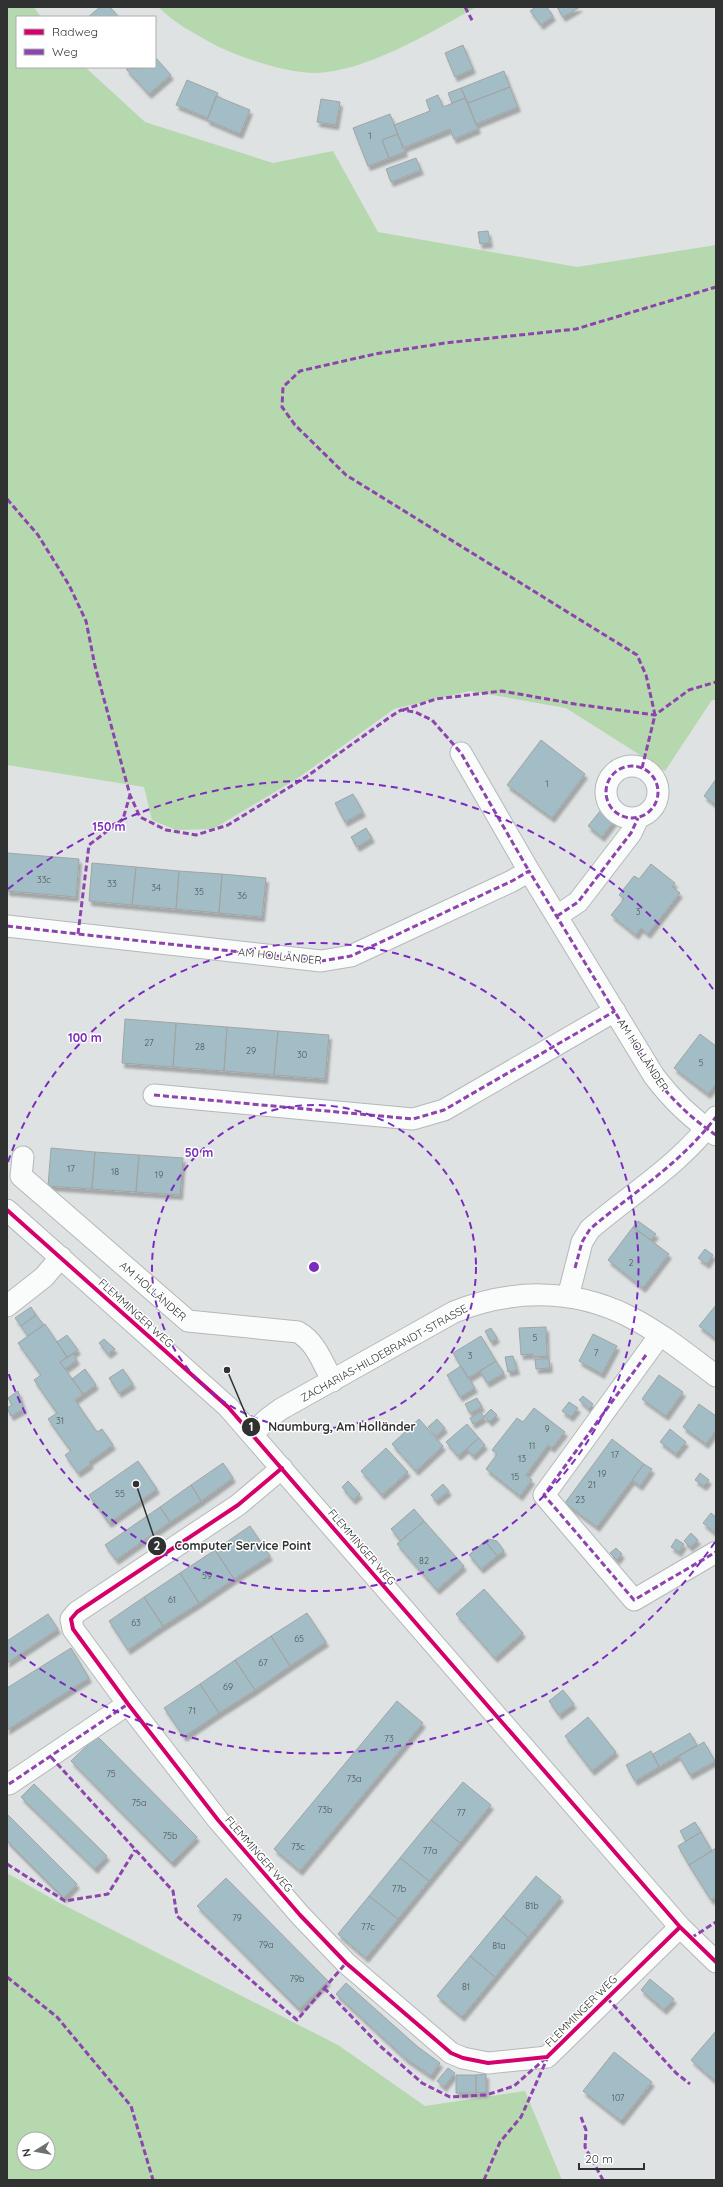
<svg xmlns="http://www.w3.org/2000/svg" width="723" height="2187" viewBox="0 0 723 2187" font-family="Quicksand,sans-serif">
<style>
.green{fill:#b6d8ae;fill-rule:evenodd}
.building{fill:#a2bdc5;stroke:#a2a4a4;filter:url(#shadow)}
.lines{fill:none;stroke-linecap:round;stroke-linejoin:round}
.minor-casing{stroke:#b6b8b8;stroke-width:23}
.minor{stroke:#fafbfb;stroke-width:21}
.quiet{stroke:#8e44ad;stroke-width:3;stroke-dasharray:6 3;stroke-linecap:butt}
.cycleway-casing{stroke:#fff;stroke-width:6}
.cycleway{stroke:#d6006c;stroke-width:4}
.ring{fill:none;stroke:#7b2cbf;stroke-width:2;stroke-dasharray:7 5}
.labels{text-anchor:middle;stroke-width:3;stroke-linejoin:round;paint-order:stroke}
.number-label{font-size:9px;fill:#4c5557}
.street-label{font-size:11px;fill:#303232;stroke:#fff}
.centre{fill:#7b2cbf;stroke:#fff;stroke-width:2}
.ring-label{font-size:12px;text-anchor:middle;font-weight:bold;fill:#7b2cbf;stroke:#fff;stroke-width:3;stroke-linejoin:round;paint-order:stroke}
.leader{fill:none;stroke:#303232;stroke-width:1.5}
.callout-dot{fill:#303232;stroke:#fff;stroke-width:1.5}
.mark-label{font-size:12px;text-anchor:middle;font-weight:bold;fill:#fff}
.callout-label{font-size:12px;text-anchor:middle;font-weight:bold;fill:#303232;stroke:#fff;stroke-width:3;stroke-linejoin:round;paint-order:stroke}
</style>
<defs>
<filter id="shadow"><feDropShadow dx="2.5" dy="4.5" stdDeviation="1" flood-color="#0004"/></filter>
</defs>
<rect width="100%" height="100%" fill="#dee2e2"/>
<!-- green -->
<path class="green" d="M 7,7 L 34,7 L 41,17 L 17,17 L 17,67 L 85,67 L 145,122 L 273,163 L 333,151 L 378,232 L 577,267 L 716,245 L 716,700 L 712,700 L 665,771 L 566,708 L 470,691 L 394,709 L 298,778 L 213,829 L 176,830 L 152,820 L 144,787 L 7,765 Z
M 159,7 L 476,7 C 434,31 365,72 316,73 C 286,73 244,59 217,46 C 202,38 169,20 159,7 Z
M 7,1873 L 56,1901 L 338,2045 L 425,2106 L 525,2091 L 562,2180 L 7,2180 ZM 24,2139 L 48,2139 L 48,2163 L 24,2163 Z"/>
<!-- building -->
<path class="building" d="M 100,7 L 110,7 L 119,17 L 88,17 Z
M 536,7 L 547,7 L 553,16 L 541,25 L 530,11 Z
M 557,7 L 580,7 L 563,17 Z
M 463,45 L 473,69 L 455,77 L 445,53 Z
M 155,57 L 171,75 L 149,94 L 126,69 L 155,67 Z
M 504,71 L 510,87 L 468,103 L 461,88 Z
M 187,80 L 218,93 L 208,118 L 176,105 Z
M 510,87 L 518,107 L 476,124 L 468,103 Z
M 461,88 L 465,98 L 452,103 L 448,93 Z
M 438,95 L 443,107 L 465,98 L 478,129 L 454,139 L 450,129 L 403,148 L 394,125 L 430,111 L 426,100 Z
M 216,96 L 250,110 L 240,134 L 207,120 Z
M 321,99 L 340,102 L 336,125 L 317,122 Z
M 390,114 L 398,134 L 382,140 L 389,158 L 368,166 L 353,128 Z
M 398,134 L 405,152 L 389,158 L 382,140 Z
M 416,158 L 421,170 L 391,182 L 386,169 Z
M 488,231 L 490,243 L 480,244 L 478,232 Z
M 541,740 L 585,774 L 552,818 L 507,785 Z
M 716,779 L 716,805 L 704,796 Z
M 353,794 L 363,812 L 345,822 L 335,803 Z
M 601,810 L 615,820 L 602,837 L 588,826 Z
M 366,828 L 372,838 L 357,847 L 351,837 Z
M 7,853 L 79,859 L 76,897 L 7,891 Z
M 92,863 L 136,867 L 132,905 L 89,901 Z
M 651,864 L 675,883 L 672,887 L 680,893 L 648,934 L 641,928 L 636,935 L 611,915 L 624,899 L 619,895 L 634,876 L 639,879 Z
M 136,867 L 179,871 L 176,909 L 132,905 Z
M 179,871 L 222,874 L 219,913 L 176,909 Z
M 222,874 L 266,878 L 262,917 L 219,913 Z
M 125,1019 L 176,1023 L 173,1067 L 122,1063 Z
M 176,1023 L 227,1027 L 224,1071 L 173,1067 Z
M 227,1027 L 278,1031 L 274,1075 L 224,1071 Z
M 278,1031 L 329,1035 L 325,1079 L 274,1075 Z
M 700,1034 L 716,1046 L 716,1084 L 708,1094 L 674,1068 Z
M 51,1148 L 95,1152 L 92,1189 L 48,1186 Z
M 95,1152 L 139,1155 L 136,1192 L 92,1189 Z
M 139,1155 L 183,1158 L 180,1195 L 136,1192 Z
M 638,1221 L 656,1234 L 651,1240 L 633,1227 Z
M 633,1227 L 669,1254 L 643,1288 L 608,1260 Z
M 705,1249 L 713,1255 L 707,1264 L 698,1258 Z
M 716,1305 L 716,1339 L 699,1326 Z
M 31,1307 L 36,1315 L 21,1326 L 15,1318 Z
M 36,1315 L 44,1325 L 28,1336 L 21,1326 Z
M 45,1324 L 67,1357 L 60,1362 L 83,1394 L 75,1400 L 97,1432 L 102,1429 L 113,1445 L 89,1462 L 91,1464 L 78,1473 L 65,1455 L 71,1451 L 48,1419 L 57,1413 L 34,1380 L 41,1375 L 18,1343 Z
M 546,1327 L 547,1356 L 533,1357 L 533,1354 L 521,1355 L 519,1328 Z
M 491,1328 L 497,1338 L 491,1342 L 485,1331 Z
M 593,1334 L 617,1346 L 602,1374 L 579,1361 Z
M 67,1335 L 78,1350 L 67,1357 L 57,1342 Z
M 481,1336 L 496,1361 L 468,1378 L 453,1353 Z
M 104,1339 L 115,1349 L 108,1354 L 99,1343 Z
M 73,1354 L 77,1360 L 65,1369 L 60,1362 Z
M 513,1356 L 517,1370 L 508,1372 L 505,1357 Z
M 535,1359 L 549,1359 L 550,1368 L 536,1369 Z
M 496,1361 L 504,1373 L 487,1383 L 480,1371 Z
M 461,1366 L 475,1388 L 460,1397 L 447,1375 Z
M 85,1369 L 96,1385 L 83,1394 L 72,1379 Z
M 123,1369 L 133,1384 L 119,1393 L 109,1378 Z
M 659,1375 L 683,1392 L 666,1416 L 642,1399 Z
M 18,1391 L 24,1409 L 11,1416 L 7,1408 L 12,1405 L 8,1398 Z
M 583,1396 L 593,1404 L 589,1409 L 579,1400 Z
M 477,1398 L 482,1407 L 470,1413 L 465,1404 Z
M 569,1402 L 578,1408 L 571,1417 L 562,1411 Z
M 699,1404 L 716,1416 L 716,1430 L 706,1444 L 683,1427 Z
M 534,1408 L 565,1432 L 552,1448 L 548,1445 L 526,1475 L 532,1480 L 520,1496 L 486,1469 L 497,1454 L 492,1450 L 517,1418 L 523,1422 Z
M 491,1409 L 497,1415 L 490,1422 L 484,1416 Z
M 481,1412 L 484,1418 L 473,1424 L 470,1418 Z
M 419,1419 L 443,1446 L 416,1471 L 392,1444 Z
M 437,1419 L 445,1428 L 436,1436 L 428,1427 Z
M 467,1424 L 479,1438 L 458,1456 L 446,1442 Z
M 670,1429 L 686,1442 L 676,1454 L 660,1442 Z
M 479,1438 L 485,1445 L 473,1456 L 467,1449 Z
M 612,1439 L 644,1464 L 597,1527 L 565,1503 Z
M 386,1448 L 408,1472 L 382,1495 L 361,1471 Z
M 138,1461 L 157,1489 L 109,1523 L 89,1495 Z
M 223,1463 L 233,1478 L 201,1501 L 191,1485 Z
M 644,1464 L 652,1469 L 640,1486 L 632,1480 Z
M 700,1473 L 709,1480 L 704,1486 L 695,1480 Z
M 348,1481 L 360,1494 L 353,1500 L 342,1487 Z
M 443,1484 L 449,1491 L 436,1501 L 431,1495 Z
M 191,1485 L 201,1501 L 170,1522 L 160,1507 Z
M 160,1507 L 170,1522 L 116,1560 L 105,1545 Z
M 414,1509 L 424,1521 L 401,1541 L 391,1529 Z
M 711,1513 L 716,1517 L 715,1533 L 703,1523 Z
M 424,1521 L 464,1566 L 437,1590 L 397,1544 Z
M 250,1526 L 270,1556 L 234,1579 L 215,1550 Z
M 691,1533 L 698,1540 L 690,1547 L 684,1541 Z
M 489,1539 L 497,1541 L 504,1551 L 497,1556 L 485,1541 Z
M 676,1539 L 684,1544 L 679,1552 L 671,1547 Z
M 485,1541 L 497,1556 L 481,1569 L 469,1555 Z
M 616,1548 L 622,1554 L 617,1560 L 610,1553 Z
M 215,1550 L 234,1579 L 199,1603 L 180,1573 Z
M 180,1573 L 199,1603 L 163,1626 L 144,1597 Z
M 484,1589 L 523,1633 L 495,1658 L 456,1614 Z
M 144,1597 L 163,1626 L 128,1650 L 109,1621 Z
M 307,1613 L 326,1642 L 290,1666 L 271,1636 Z
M 48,1614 L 58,1629 L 7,1663 L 7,1641 Z
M 271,1636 L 290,1666 L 255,1690 L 235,1660 Z
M 71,1648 L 89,1678 L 7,1730 L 7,1688 Z
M 235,1660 L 255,1690 L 219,1713 L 200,1684 Z
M 200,1684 L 219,1713 L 184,1737 L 164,1708 Z
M 563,1690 L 574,1704 L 559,1715 L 549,1701 Z
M 397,1701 L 423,1723 L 300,1871 L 274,1849 Z
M 588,1717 L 616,1752 L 592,1771 L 565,1736 Z
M 690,1733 L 697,1745 L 659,1767 L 653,1754 Z
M 97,1736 L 197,1837 L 172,1863 L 71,1761 Z
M 704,1742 L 715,1761 L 690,1775 L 679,1756 Z
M 651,1751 L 659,1767 L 635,1781 L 626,1765 Z
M 463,1782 L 491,1805 L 460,1843 L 431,1820 Z
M 34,1784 L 107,1856 L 95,1869 L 21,1797 Z
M 7,1814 L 77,1884 L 64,1898 L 7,1841 Z
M 431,1820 L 460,1843 L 429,1881 L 400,1858 Z
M 695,1822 L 701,1832 L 686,1841 L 680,1831 Z
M 701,1832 L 712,1851 L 689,1865 L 678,1846 Z
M 716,1848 L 716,1897 L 711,1900 L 689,1865 Z
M 400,1858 L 429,1881 L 398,1919 L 369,1896 Z
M 536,1876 L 561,1897 L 528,1937 L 503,1916 Z
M 226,1878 L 328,1981 L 299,2009 L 197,1906 Z
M 369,1896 L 398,1919 L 366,1958 L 338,1934 Z
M 503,1916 L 528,1937 L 495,1977 L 470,1956 Z
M 470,1956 L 495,1977 L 462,2017 L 437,1996 Z
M 650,1979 L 674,1999 L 664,2010 L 641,1990 Z
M 346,1983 L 418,2047 L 440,2063 L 431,2076 L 406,2059 L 336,1994 Z
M 716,2031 L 716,2082 L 691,2060 Z
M 614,2052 L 652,2082 L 621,2121 L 583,2091 Z
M 448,2068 L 455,2073 L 444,2087 L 437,2081 Z
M 486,2074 L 486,2092 L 476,2093 L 476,2075 Z
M 456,2075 L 476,2075 L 476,2093 L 456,2093 Z"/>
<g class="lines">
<!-- minor casing -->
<g class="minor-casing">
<path id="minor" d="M 461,753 L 529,871
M606 792a26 26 0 1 1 52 0a26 26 0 1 1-52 0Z
M 557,916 L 578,902 L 631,833 L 638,818
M 7,926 L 321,961 L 351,956 L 512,881 L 529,871 L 654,1076 C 672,1100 692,1119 716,1135
M 154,1095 L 413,1119 L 444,1110 L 615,1011
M 23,1157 L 21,1176 L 188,1321 L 298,1332 C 317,1343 322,1363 333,1381
M 7,1210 L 228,1407 L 680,1927 L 716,1962
M 568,1297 L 582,1242 L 590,1229 C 636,1190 678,1166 716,1117
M 7,1306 L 44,1277 L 61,1257
M 660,1335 L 544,1495 L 634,1600 L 716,1552
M 253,1434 L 266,1420 L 281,1409 L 454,1312 C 510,1289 573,1288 628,1316 C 660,1332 688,1355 716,1376
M 282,1468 L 238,1505 L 77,1612 L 71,1619 L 73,1629 L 128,1704 L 218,1820 L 300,1915 L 346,1963 L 451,2053 L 463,2058 L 488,2063 L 547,2057 L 680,1927
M 9,1784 L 128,1704"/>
</g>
<!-- minor -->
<use href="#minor" class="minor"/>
<!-- quiet -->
<path class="quiet" d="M 465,7 L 473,22
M 7,499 L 38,535 L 69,585 L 86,621 L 95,666 L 130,795 L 140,817 L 166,830 L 196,835 L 228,825 L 306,777 L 390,717 L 401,710 L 415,712 L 432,720 L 461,753 L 529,871
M 403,710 L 436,699 L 502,691 L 575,704 L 655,715 L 689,690 L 716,682
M606 792a26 26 0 1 1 52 0a26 26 0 1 1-52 0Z
M 642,768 L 655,715 L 646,675 L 637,655 L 346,475 L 295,425 L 282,407 L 283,387 L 300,371 L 375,354 L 445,343 L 576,329 L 716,287
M 557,916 L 578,902 L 631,833 L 638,818
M 7,926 L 321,961 L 351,956 L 512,881 L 529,871 L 654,1076 C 672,1100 692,1119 716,1135
M 78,934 L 89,845 L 123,819 L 130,795
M 154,1095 L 413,1119 L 444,1110 L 615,1011
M 575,1268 L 582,1242 L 590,1229 C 636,1190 678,1166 716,1117
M 646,1355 L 544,1495 L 634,1600 L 716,1552
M 51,1757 L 173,1891 L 177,1916 L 297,2020 L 346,1963
M 9,1784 L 128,1704
M 7,1864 L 65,1901 L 108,1894 L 135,1850
M 691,1938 L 716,1922
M 7,1977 L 57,2017 L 131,2106 L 153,2180
M 324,1988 L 380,2046 L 422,2083 L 450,2097 L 486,2095 L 514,2086 L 547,2057
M 607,1998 L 676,2073 L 690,2084
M 581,2117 L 586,2130 L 585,2147 L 603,2180
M 484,2180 L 500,2142 L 521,2117 L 547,2059"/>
<!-- cycleway casing -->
<g class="cycleway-casing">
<path id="cycleway" d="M 7,1210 L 228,1407 L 680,1927 L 716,1962
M 282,1468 L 238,1505 L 77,1612 L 71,1619 L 73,1629 L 128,1704 L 218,1820 L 300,1915 L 346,1963 L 451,2053 L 463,2058 L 488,2063 L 547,2057 L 680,1927"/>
</g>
<!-- cycleway -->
<use href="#cycleway" class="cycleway"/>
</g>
<!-- distance rings -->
<g class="ring">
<circle cx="314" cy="1267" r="162"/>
<path d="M8 1162A324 324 0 1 1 8 1372"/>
<path d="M715 1542A486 486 0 0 1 8 1645M8 889A486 486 0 0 1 715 992"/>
</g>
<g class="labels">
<!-- number labels -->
<g class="number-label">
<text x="370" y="139">1</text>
<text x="547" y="787">1</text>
<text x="44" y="883">33c</text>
<text x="112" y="887">33</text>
<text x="156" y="891">34</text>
<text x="199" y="895">35</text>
<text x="242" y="899">36</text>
<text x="638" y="915">3</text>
<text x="149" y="1046">27</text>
<text x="200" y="1050">28</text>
<text x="251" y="1054">29</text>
<text x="302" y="1058">30</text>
<text x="701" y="1066">5</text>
<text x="71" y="1172">17</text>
<text x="115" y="1175">18</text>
<text x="159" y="1178">19</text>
<text x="631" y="1266">2</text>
<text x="535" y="1341">5</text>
<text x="596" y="1356">7</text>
<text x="470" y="1359">3</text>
<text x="60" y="1424">31</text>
<text x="547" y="1432">9</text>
<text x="532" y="1449">11</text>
<text x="615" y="1458">17</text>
<text x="522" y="1462">13</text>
<text x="602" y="1477">19</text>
<text x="515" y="1480">15</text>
<text x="592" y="1488">21</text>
<text x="120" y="1497">55</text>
<text x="580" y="1503">23</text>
<text x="424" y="1564">82</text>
<text x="207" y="1579">59</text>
<text x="172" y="1603">61</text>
<text x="136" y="1626">63</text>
<text x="299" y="1642">65</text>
<text x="263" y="1666">67</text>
<text x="228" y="1690">69</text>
<text x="192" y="1714">71</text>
<text x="389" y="1742">73</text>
<text x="111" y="1777">75</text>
<text x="354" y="1782">73a</text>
<text x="139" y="1806">75a</text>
<text x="325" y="1813">73b</text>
<text x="461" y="1816">77</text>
<text x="170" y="1839">75b</text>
<text x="298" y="1850">73c</text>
<text x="430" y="1854">77a</text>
<text x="399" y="1892">77b</text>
<text x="532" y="1909">81b</text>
<text x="237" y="1921">79</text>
<text x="368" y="1930">77c</text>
<text x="266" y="1948">79a</text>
<text x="499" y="1949">81a</text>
<text x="297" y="1982">79b</text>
<text x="466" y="1990">81</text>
<text x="618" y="2101">107</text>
</g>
<!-- street labels -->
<g class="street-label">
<text transform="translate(280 956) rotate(6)" y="4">AM HOLLÄNDER</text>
<text transform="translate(643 1055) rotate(57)" y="4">AM HOLLÄNDER</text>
<text transform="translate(153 1291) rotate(41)" y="4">AM HOLLÄNDER</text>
<text transform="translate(136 1313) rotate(42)" y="4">FLEMMINGER WEG</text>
<text transform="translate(384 1353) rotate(-29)" y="4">ZACHARIAS-HILDEBRANDT-STRASSE</text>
<text transform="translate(362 1547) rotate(49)" y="4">FLEMMINGER WEG</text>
<text transform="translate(259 1854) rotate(49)" y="4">FLEMMINGER WEG</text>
<text transform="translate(581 2011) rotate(-45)" y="4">FLEMMINGER WEG</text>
</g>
</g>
<circle cx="314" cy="1267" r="6" class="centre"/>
<g class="ring-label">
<text x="109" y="831">150 m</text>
<text x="85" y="1042">100 m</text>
<text x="199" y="1157">50 m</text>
</g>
<!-- callouts -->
<path class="leader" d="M227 1370L251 1427M136 1484L157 1546"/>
<g class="callout-dot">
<circle cx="227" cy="1370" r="4"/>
<circle cx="136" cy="1484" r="4"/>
<circle cx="251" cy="1427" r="10"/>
<circle cx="157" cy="1546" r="10"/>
</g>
<g class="mark-label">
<text x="251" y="1431">1</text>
<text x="157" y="1550">2</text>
</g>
<g class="callout-label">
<text x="342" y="1431">Naumburg, Am Holländer</text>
<text x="243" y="1550">Computer Service Point</text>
</g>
<!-- border -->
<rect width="723" height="2187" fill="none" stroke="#303232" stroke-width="16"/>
<!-- legend -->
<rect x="16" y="16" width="140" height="52" fill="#ffffff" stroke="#acadad"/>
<rect x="24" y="29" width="20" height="6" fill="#d6006c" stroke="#acadad"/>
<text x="52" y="36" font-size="12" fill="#303232">Radweg</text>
<rect x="24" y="49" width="20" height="6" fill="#8e44ad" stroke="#acadad"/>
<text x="52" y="56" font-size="12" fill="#303232">Weg</text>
<!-- north arrow -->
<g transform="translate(36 2151) rotate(259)"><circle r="19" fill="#ffffff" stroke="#acadad"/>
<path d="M0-3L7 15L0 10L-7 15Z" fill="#6d7070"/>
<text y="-6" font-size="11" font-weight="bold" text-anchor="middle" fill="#303232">N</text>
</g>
<!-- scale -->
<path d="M579 2163v6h65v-6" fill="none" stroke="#303232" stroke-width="2"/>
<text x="585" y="2163" font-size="12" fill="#303232" stroke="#ffffff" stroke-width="3" paint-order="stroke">20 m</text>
</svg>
